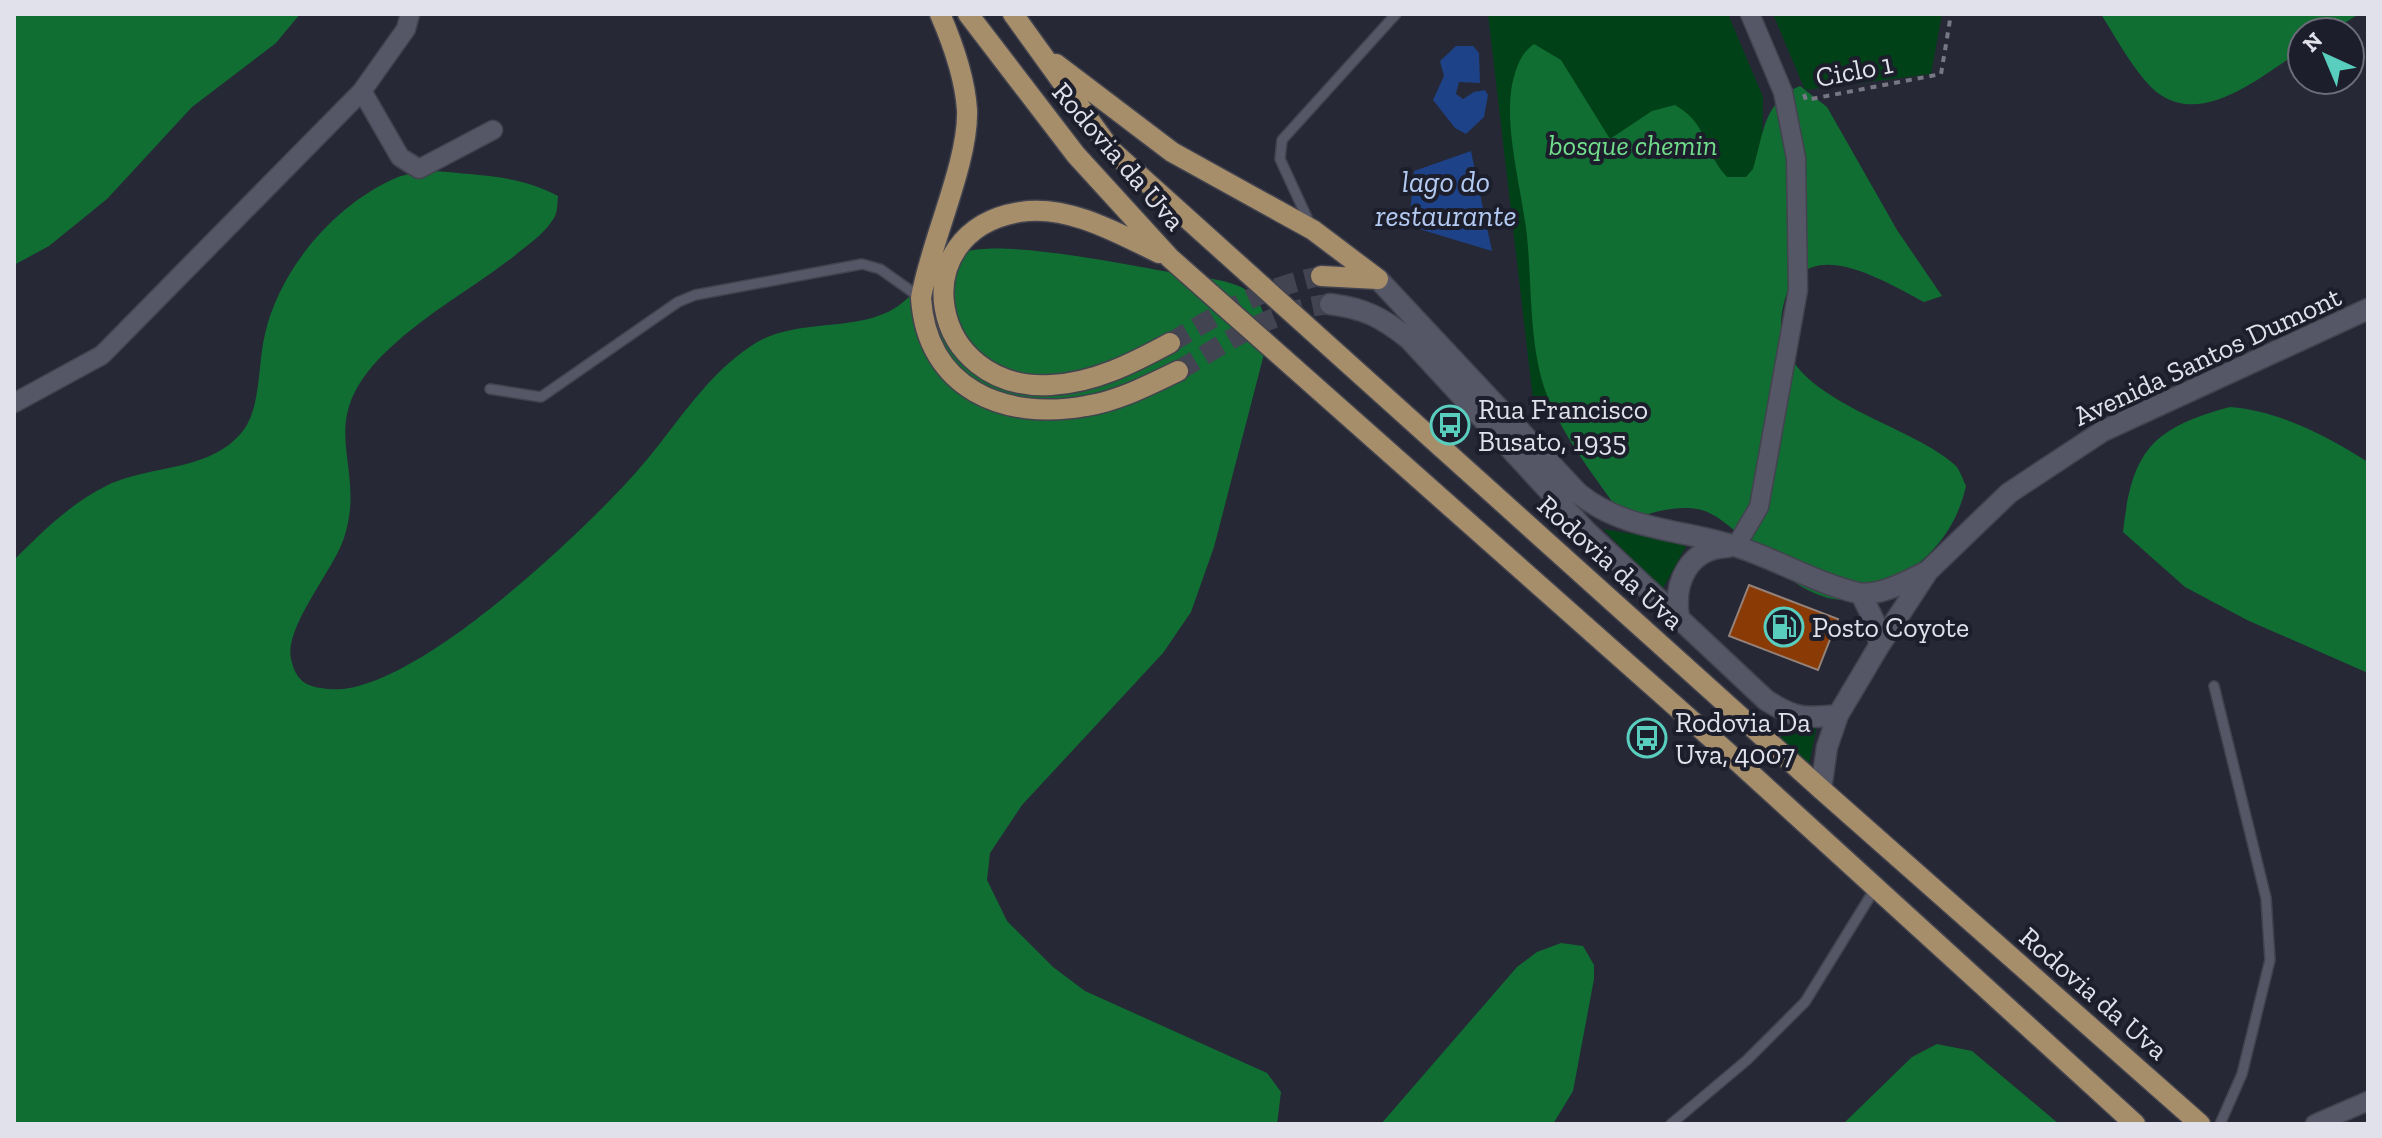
<svg xmlns="http://www.w3.org/2000/svg" width="2382" height="1138" viewBox="0 0 2382 1138" font-family="'Zilla Slab',serif">
<style>
.green{fill:#004118}
.forest{fill:#106e33}
.water{fill:#1d4287}
.building{fill:#8a3a05;stroke:#948279;stroke-width:2}
.lines{fill:none;stroke-linecap:round;stroke-linejoin:round}
.primary-tunnel{stroke:#434451;stroke-width:20;stroke-dasharray:20 10;stroke-linecap:butt}
.service-casing{stroke:#42434e;stroke-width:12}
.minor-casing{stroke:#42434e;stroke-width:21}
.tertiary-casing{stroke:#42434e;stroke-width:23}
.primary-casing{stroke:#42434e;stroke-width:23}
.path{stroke:#777884;stroke-width:4;stroke-dasharray:6 6;stroke-linecap:butt}
.service{stroke:#555766;stroke-width:9}
.minor{stroke:#555766;stroke-width:18}
.tertiary{stroke:#555766;stroke-width:20}
.primary{stroke:#a78e6b;stroke-width:20}
.labels{text-anchor:middle;stroke-width:8;stroke-linejoin:round;paint-order:stroke}
.street-label{font-size:28px;fill:#e0e1ea;stroke:#1d1e2b}
.park-label{font-size:28px;font-style:italic;fill:#71de8c;stroke:#1d1e2b}
.poi-label{font-size:28px;fill:#e0e1ea;stroke:#1d1e2b;text-anchor:start}
.water-label{font-size:30px;font-style:italic;fill:#b3caf2;stroke:#1d1e2b}
</style>
<rect width="100%" height="100%" fill="#272836"/>
<!-- green -->
<path class="green" d="M 1488,14 L 1728,14 L 1763,97 L 1758,374 L 1534,408 Z
M 1773,14 L 1942,14 L 1931,74 L 1805,90 Z
M 1603,529 L 1688,543 L 1662,590 Z
M 1817,725 L 1809,765 L 1780,737 Z"/>
<!-- forest -->
<path class="forest" d="M 14,14 L 300,14 L 276,43 L 192,107 L 107,199 L 49,246 L 14,265 Z
M 2101,14 L 2359,14 L 2330,32 L 2302,32 L 2302,50 C 2265,73 2209,123 2164,97 C 2141,85 2115,36 2101,14 Z
M 1534,44 L 1561,60 L 1610,139 L 1652,111 L 1675,105 C 1709,124 1702,150 1727,177 L 1746,177 L 1753,169 C 1764,133 1763,102 1800,86 L 1827,107 L 1897,230 L 1942,296 L 1924,302 C 1882,280 1800,228 1783,307 C 1763,397 1905,419 1955,465 C 1960,470 1963,480 1966,486 C 1957,526 1934,556 1899,577 C 1888,583 1878,590 1867,595 C 1822,614 1778,571 1749,544 C 1736,532 1721,517 1705,511 C 1680,503 1650,513 1626,521 C 1597,479 1561,436 1544,387 C 1529,339 1532,285 1527,236 C 1522,191 1504,129 1512,85 C 1516,68 1520,54 1534,44 Z
M 434,171 C 476,175 520,175 558,196 C 557,205 558,214 552,221 C 542,236 526,246 513,257 C 473,288 427,313 390,348 C 308,424 369,461 344,538 C 333,571 284,627 291,659 C 296,682 307,687 328,689 C 409,698 578,536 631,478 C 671,435 701,379 751,346 C 792,318 845,332 888,312 C 918,298 931,261 965,252 C 1010,239 1135,267 1187,275 C 1244,283 1273,288 1264,354 L 1214,547 L 1191,612 L 1163,653 L 1022,805 L 990,853 L 987,880 L 1007,921 L 1053,967 L 1085,991 L 1267,1073 L 1281,1092 L 1277,1124 L 14,1124 L 14,560 C 43,531 71,503 108,485 C 153,464 214,472 245,428 C 261,404 258,362 265,334 C 280,268 336,203 398,177 C 409,173 422,173 434,171 Z
M 2230,407 C 2280,411 2326,436 2368,462 L 2368,673 L 2247,620 L 2185,587 L 2123,532 C 2132,452 2151,428 2230,407 Z
M 1561,943 L 1583,946 L 1594,965 L 1594,979 L 1573,1091 L 1553,1124 L 1381,1124 L 1517,967 L 1537,952 Z
M 1937,1044 L 1972,1051 L 2059,1124 L 1843,1124 L 1912,1057 Z"/>
<!-- water -->
<path class="water" d="M 1456,46 L 1473,46 L 1479,53 L 1480,83 L 1459,82 L 1456,94 L 1463,99 L 1474,92 L 1485,90 L 1488,95 L 1484,117 L 1466,134 L 1455,128 L 1433,100 L 1444,76 L 1440,61 Z
M 1471,151 L 1492,251 L 1409,226 L 1414,171 Z"/>
<!-- building -->
<path class="building" d="M 1749,585 L 1838,619 L 1818,670 L 1729,636 Z"/>
<g class="lines">
<!-- primary-tunnel -->
<path class="primary-tunnel" d="M 1170,343 C 1220,313 1264,287 1321,276
M 1178,371 C 1227,342 1273,309 1330,304"/>
<!-- service casing -->
<g class="service-casing">
<path id="service" d="M 1310,224 L 1280,159 L 1282,140 L 1396,14
M 490,389 L 541,397 L 678,302 L 695,295 L 862,264 L 880,269 L 921,298
M 2214,686 L 2266,898 L 2270,960 L 2242,1074 L 2220,1124
M 1671,1124 L 1747,1060 L 1805,1002 L 1876,887"/>
</g>
<!-- minor casing -->
<g class="minor-casing">
<path id="minor" d="M 362,91 L 400,157 L 419,169 L 493,130
M 14,403 L 102,355 L 362,91 L 406,29 L 410,14
M 1736,546 L 1759,507 L 1798,290 L 1796,158 L 1783,92 L 1750,14
M 2315,1124 L 2368,1101"/>
</g>
<!-- tertiary casing -->
<g class="tertiary-casing">
<path id="tertiary" d="M 1378,279 L 1578,493 C 1624,531 1683,529 1738,547 C 1778,560 1818,584 1858,593 C 1880,597 1909,580 1928,571
M 1330,304 C 1364,308 1383,318 1409,339 L 1587,532 L 1766,700 C 1794,718 1805,719 1838,715
M 1861,594 L 1877,627 L 1879,646
M 1679,617 C 1673,582 1689,548 1728,547
M 1821,789 L 1827,747 L 1838,715 L 1879,646 L 1928,571 L 2009,493 L 2103,431 L 2368,309"/>
</g>
<!-- primary casing -->
<g class="primary-casing">
<path id="primary" d="M 940,14 C 953,44 965,77 967,110 C 969,162 930,243 921,298 C 927,389 1004,421 1086,406 C 1118,401 1149,385 1178,371
M 968,14 L 1076,155 L 1170,258 L 1726,751 L 2135,1124
M 1013,14 L 1111,150 L 1821,789 L 2200,1124
M 1056,64 L 1172,152 L 1313,230 L 1378,279
M 1159,253 C 1118,233 1067,204 1020,212 C 901,231 928,392 1051,385 C 1094,383 1133,363 1170,343
M 1321,276 L 1378,279"/>
</g>
<!-- path -->
<path class="path" d="M 1804,94 L 1806,100 L 1941,74 L 1951,14"/>
<!-- service -->
<use href="#service" class="service"/>
<!-- minor -->
<use href="#minor" class="minor"/>
<!-- tertiary -->
<use href="#tertiary" class="tertiary"/>
<!-- primary -->
<use href="#primary" class="primary"/>
</g>
<!-- icons -->
<defs>
<g id="bus-ring" transform="scale(2)"><circle r="9.5" fill="#1d1e2b" stroke="#59cebe" stroke-width="1.5"/><path d="M-5-6H5V4H4V6H2V4H-2V6H-4V4H-5ZM-3.5-4V0h7V-4ZM-3.5 1.2v1.5H-2V1.2ZM2 1.2v1.5H3.5V1.2Z" fill="#59cebe"/></g>
<g id="fuel-ring" transform="scale(2)"><circle r="9.5" fill="#1d1e2b" stroke="#59cebe" stroke-width="1.5"/><path d="M-5.5-6h7V0h2V4h1.3V-2.5L3-4.5l.8-.8L6-3V5H2.5V1h-1V6h-7ZM-4.2-4.7v3.2H.2V-4.7Z" fill="#59cebe"/></g>
</defs>
<g fill-rule="evenodd">
<use href="#bus-ring" x="1450" y="425"/>
<use href="#fuel-ring" x="1784" y="627"/>
<use href="#bus-ring" x="1647" y="738"/>
</g>
<g class="labels">
<!-- street labels -->
<g class="street-label">
<text transform="translate(1854 70) rotate(-11)" y="10">Ciclo 1</text>
<text transform="translate(1119 156) rotate(49)" y="10">Rodovia da Uva</text>
<text transform="translate(2207 356) rotate(-25)" y="10">Avenida Santos Dumont</text>
<text transform="translate(1611 562) rotate(42)" y="10">Rodovia da Uva</text>
<text transform="translate(2094 993) rotate(41)" y="10">Rodovia da Uva</text>
</g>
<!-- park labels -->
<g class="park-label">
<text x="1633" y="155">bosque chemin</text>
</g>
<!-- poi labels -->
<g class="poi-label">
<text x="1478" y="419">Rua Francisco<tspan x="1478" dy="32">Busato, 1935</tspan></text>
<text x="1812" y="637">Posto Coyote</text>
<text x="1675" y="732">Rodovia Da<tspan x="1675" dy="32">Uva, 4007</tspan></text>
</g>
<!-- water labels -->
<g class="water-label">
<text x="1446" y="192">lago do<tspan x="1446" dy="34">restaurante</tspan></text>
</g>
</g>
<!-- border -->
<rect width="2382" height="1138" fill="none" stroke="#e0e1ea" stroke-width="32"/>
<!-- north arrow -->
<g transform="translate(2326 56) rotate(316)"><circle r="38" fill="#1d1e2b" stroke="#6b6c77" stroke-width="2"/>
<path d="M0-6L14 30L0 20L-14 30Z" fill="#59cebe"/>
<text y="-12" font-size="22" font-weight="bold" text-anchor="middle" fill="#e0e1ea">N</text>
</g>
</svg>
